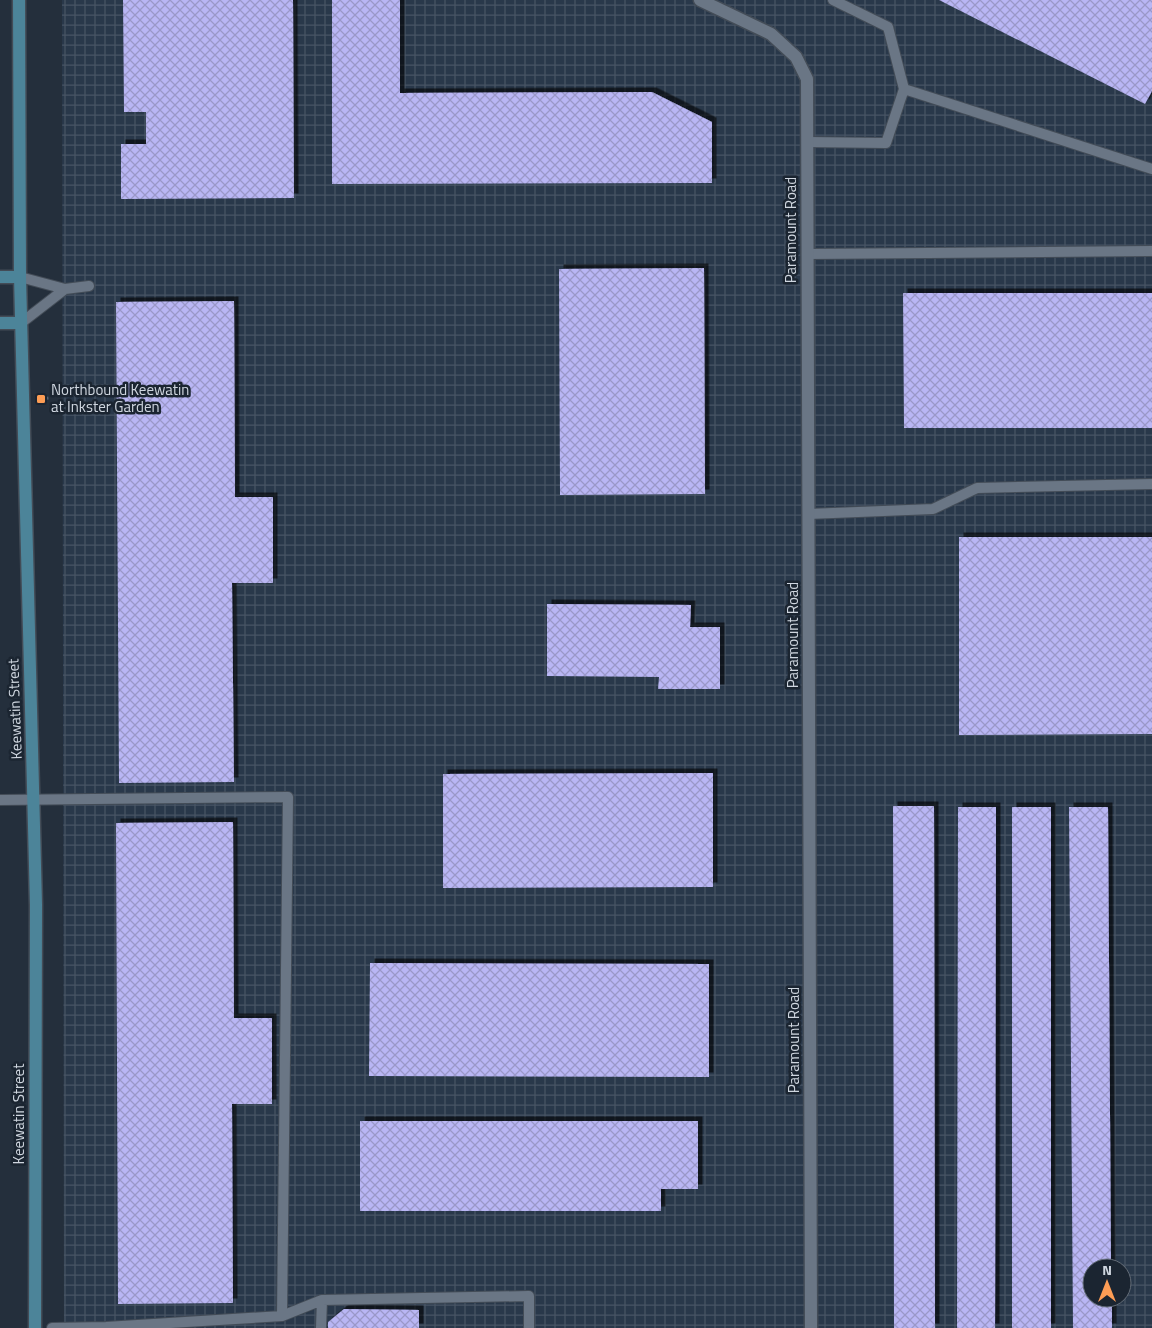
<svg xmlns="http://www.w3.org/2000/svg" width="1152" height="1328" viewBox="0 0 1152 1328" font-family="'Titillium Web',sans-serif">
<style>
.industrial{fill:url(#industrial-grid);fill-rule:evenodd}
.building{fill:url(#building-cross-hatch);filter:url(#shadow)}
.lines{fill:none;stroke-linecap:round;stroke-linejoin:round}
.lane-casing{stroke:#434c57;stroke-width:12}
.street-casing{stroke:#434c57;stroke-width:15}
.secondary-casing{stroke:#434c57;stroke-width:15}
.path{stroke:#59636f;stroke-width:3;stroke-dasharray:2.5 2.5;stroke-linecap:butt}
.lane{stroke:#6a7685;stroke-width:10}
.street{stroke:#6a7685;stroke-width:12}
.secondary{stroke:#4c8499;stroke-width:12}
.poi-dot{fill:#fd9d55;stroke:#1b2531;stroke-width:2}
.labels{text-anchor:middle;stroke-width:5;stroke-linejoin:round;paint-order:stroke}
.street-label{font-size:15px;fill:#cfd6df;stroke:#1b2531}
.poi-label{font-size:15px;fill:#cfd6df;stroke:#1b2531;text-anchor:start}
</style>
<defs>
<pattern id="industrial-grid" width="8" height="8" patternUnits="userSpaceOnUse" patternTransform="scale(1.25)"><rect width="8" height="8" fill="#29384a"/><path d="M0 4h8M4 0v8" fill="none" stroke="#475464"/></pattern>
<pattern id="building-cross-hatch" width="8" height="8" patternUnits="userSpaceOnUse" patternTransform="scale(1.25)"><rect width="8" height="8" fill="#b9b6f4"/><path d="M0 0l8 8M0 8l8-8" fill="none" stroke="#9a98c8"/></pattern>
<filter id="shadow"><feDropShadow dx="4.5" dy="-4.5" stdDeviation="0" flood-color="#0009"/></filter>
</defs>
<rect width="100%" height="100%" fill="#242f3c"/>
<!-- industrial -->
<path class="industrial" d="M 62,0 L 1152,0 L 1152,1328 L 64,1328 ZM 1092,1268 L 1122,1268 L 1122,1298 L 1092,1298 Z"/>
<!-- building -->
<path class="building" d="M 123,0 L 293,0 L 294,198 L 121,199 L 121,144 L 146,144 L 146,112 L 124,112 Z
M 332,0 L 400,0 L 400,93 L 652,92 L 712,122 L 712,183 L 332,184 Z
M 939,0 L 1152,0 L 1152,91 L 1145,104 Z
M 704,268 L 705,494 L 560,495 L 559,269 Z
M 903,293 L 1152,293 L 1152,428 L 904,428 Z
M 234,301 L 235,497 L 273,497 L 273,583 L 232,583 L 234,782 L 119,783 L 116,302 Z
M 959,537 L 1152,537 L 1152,734 L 959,735 Z
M 547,604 L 691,605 L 690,627 L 720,627 L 720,689 L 658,689 L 659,677 L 547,676 Z
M 713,773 L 713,887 L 443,888 L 443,774 Z
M 893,806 L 934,806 L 935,1328 L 894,1328 Z
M 958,807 L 996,807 L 995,1328 L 957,1328 Z
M 1012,807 L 1051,807 L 1051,1328 L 1012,1328 Z
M 1069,807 L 1108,807 L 1111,1268 L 1092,1268 L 1092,1298 L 1112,1298 L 1112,1328 L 1073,1328 Z
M 233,822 L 234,1018 L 272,1018 L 272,1104 L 232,1104 L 233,1303 L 118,1304 L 116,823 Z
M 370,963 L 709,964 L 709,1077 L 369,1076 Z
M 360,1121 L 698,1121 L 698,1189 L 661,1189 L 661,1211 L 360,1211 Z
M 344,1309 L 419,1310 L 419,1328 L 328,1328 L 328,1322 Z"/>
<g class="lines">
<!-- lane casing -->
<g class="lane-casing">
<path id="lane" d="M 833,0 L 888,27 L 904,89
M 807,142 L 886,143 L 904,89 L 1152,169
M 807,254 L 1152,251
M 20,277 L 65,289 L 21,323
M 65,289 L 89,286
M 808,514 L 933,509 L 977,488 L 1152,484
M 0,800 L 288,797 L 282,1316
M 52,1328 L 106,1327 L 282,1316 L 322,1300 L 529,1296 L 529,1328
M 321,1328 L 322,1300"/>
</g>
<!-- street casing -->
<g class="street-casing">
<path id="street" d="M 700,0 L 771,34 L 796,57 L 807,79 L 811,1328"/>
</g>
<!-- secondary casing -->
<g class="secondary-casing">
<path id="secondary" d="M 19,0 L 20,277 L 36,905 L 35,1328
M 0,277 L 20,277
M 0,323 L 21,323"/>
</g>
<!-- path -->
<path class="path" d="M 41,399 L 49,398"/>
<!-- lane -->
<use href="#lane" class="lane"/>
<!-- street -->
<use href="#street" class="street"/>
<!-- secondary -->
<use href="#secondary" class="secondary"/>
</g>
<!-- markers -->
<rect class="poi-dot" x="36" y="394" width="10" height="10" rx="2.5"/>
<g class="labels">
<!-- street labels -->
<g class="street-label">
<text transform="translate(791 230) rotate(-90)" y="5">Paramount Road</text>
<text transform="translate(793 635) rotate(-90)" y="5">Paramount Road</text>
<text transform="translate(15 709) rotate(-92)" y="5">Keewatin Street</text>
<text transform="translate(794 1040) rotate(-90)" y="5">Paramount Road</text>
<text transform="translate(19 1114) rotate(-90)" y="5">Keewatin Street</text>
</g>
<!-- poi labels -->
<g class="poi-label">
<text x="51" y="395">Northbound Keewatin<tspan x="51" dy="17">at Inkster Garden</tspan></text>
</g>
</g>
<!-- north arrow -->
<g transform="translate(1107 1283)"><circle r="24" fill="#1b2531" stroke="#636c77"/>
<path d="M0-4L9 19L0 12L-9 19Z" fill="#fd9d55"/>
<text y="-8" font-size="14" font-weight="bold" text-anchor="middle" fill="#cfd6df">N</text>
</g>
</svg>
